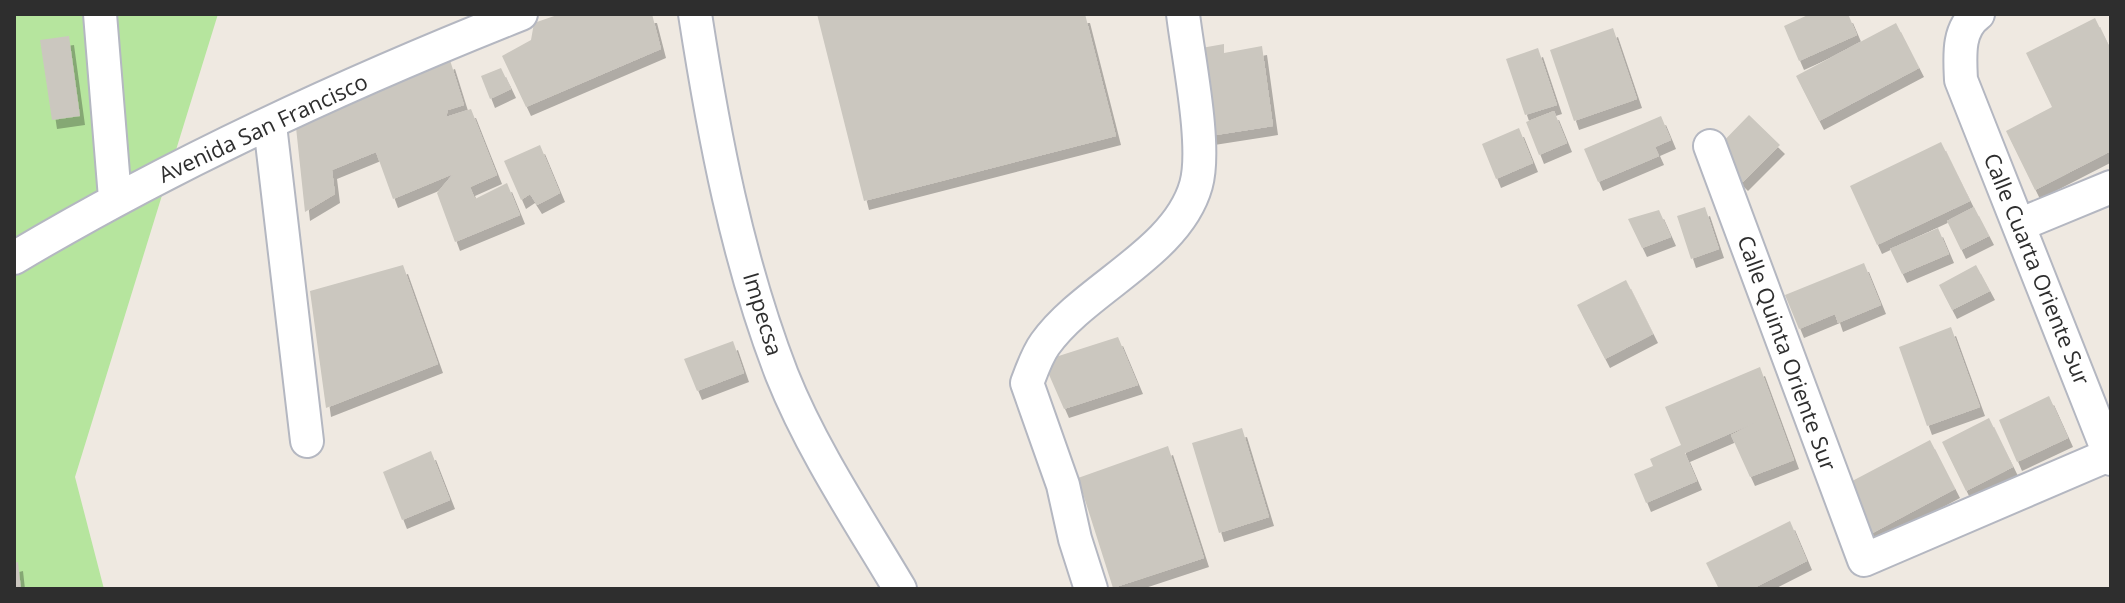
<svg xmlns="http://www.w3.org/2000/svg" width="2125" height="603" viewBox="0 0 2125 603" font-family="'Open Sans',sans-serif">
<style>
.green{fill:#b6e59e}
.building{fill:#cbc7bf;filter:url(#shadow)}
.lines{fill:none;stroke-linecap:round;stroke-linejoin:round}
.minor-casing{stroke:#b4b7c1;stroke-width:36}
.minor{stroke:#fff;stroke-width:32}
.labels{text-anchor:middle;stroke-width:6;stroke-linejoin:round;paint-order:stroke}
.street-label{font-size:22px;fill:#2e2e2e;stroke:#fff}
</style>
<defs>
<filter id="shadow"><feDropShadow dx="5" dy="9" stdDeviation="0" flood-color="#0004"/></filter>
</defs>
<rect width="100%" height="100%" fill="#efe9e1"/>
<!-- green -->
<path class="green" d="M 14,14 L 218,14 L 75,477 L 104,589 L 14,589 Z"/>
<!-- building -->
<path class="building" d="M 560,14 L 652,14 L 661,49 L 526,107 L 502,56 L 531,40 L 534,23 Z
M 817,14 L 1085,14 L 1116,136 L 864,201 Z
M 1810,14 L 1848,14 L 1857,35 L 1799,61 L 1784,26 Z
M 2095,18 L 2111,51 L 2111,151 L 2035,190 L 2006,131 L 2052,107 L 2026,53 Z
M 1896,23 L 1919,68 L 1819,121 L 1796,76 Z
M 1613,28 L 1637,99 L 1574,121 L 1550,50 Z
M 69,36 L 80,116 L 52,120 L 40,40 Z
M 1224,44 L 1224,53 L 1262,46 L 1273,126 L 1203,137 L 1190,50 Z
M 1538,48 L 1557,105 L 1525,115 L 1506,59 Z
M 450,60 L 464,105 L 448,110 L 446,117 L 471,109 L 497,175 L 470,187 L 475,199 L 507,183 L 520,215 L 455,242 L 437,193 L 453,174 L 393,199 L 376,152 L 332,170 L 335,194 L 305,212 L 295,118 Z
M 501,68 L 511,89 L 490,99 L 481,76 Z
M 1554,111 L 1567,143 L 1539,155 L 1526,122 Z
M 1749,115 L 1780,145 L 1743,182 L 1713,152 Z
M 1661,116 L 1671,140 L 1655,147 L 1659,156 L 1598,182 L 1584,149 Z
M 1519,128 L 1533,163 L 1496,179 L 1482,144 Z
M 1941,142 L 1970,201 L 1877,245 L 1850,186 Z
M 540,145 L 560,193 L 537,205 L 530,194 L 521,200 L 504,161 Z
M 1705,207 L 1719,249 L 1691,259 L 1677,216 Z
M 1974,207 L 1989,236 L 1961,250 L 1947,221 Z
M 1659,210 L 1671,237 L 1642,248 L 1628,219 Z
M 1938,228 L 1949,254 L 1902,274 L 1890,249 Z
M 1864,263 L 1881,305 L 1838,323 L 1835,314 L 1799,329 L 1785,295 Z
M 403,265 L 438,364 L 326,408 L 310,291 Z
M 1976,265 L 1990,291 L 1952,310 L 1939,285 Z
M 1626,280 L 1653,334 L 1605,359 L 1577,305 Z
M 1951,327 L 1980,407 L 1927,426 L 1899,347 Z
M 1118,337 L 1138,385 L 1064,409 L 1043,361 Z
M 733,341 L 744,373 L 697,391 L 684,359 Z
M 1760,367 L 1794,460 L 1750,477 L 1731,435 L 1757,422 L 1685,453 L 1697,481 L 1646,503 L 1634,474 L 1653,466 L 1650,459 L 1681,445 L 1665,407 Z
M 2049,396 L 2068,438 L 2017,462 L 1999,420 Z
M 1989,418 L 2013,467 L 1966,491 L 1942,442 Z
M 1242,428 L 1269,517 L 1219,533 L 1192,443 Z
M 1930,440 L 1955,489 L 1865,537 L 1839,488 Z
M 1168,446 L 1204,558 L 1113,588 L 1078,478 Z
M 431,451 L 450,500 L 402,520 L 383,472 Z
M 1790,521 L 1807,561 L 1752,589 L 1719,589 L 1706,563 Z
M 18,562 L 21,589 L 14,589 L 14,563 Z"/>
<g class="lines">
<!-- minor casing -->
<g class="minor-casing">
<path id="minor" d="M 100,14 L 115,198
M 695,14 C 714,136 737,259 782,375 C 812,450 859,520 900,589
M 1978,14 C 1957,29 1960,57 1961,80 L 2111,459
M 270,125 L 307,441
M 1710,146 L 1864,560 L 2111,454
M 2019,225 L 2111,187
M 14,258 C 175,162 347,83 521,14
M 1091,589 L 1075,539 L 1063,485 L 1027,383 C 1032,370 1037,355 1045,344 C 1085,288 1177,253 1196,185 C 1207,146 1188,57 1183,14"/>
</g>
<!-- minor -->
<use href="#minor" class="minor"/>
</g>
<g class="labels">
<!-- street labels -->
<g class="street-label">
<text transform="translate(263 128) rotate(-25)" y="8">Avenida San Francisco</text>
<text transform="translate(2037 269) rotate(68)" y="8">Calle Cuarta Oriente Sur</text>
<text transform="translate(763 314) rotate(73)" y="8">Impecsa</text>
<text transform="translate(1787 353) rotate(70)" y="8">Calle Quinta Oriente Sur</text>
</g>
</g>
<!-- border -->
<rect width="2125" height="603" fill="none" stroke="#2e2e2e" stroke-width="32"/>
</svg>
